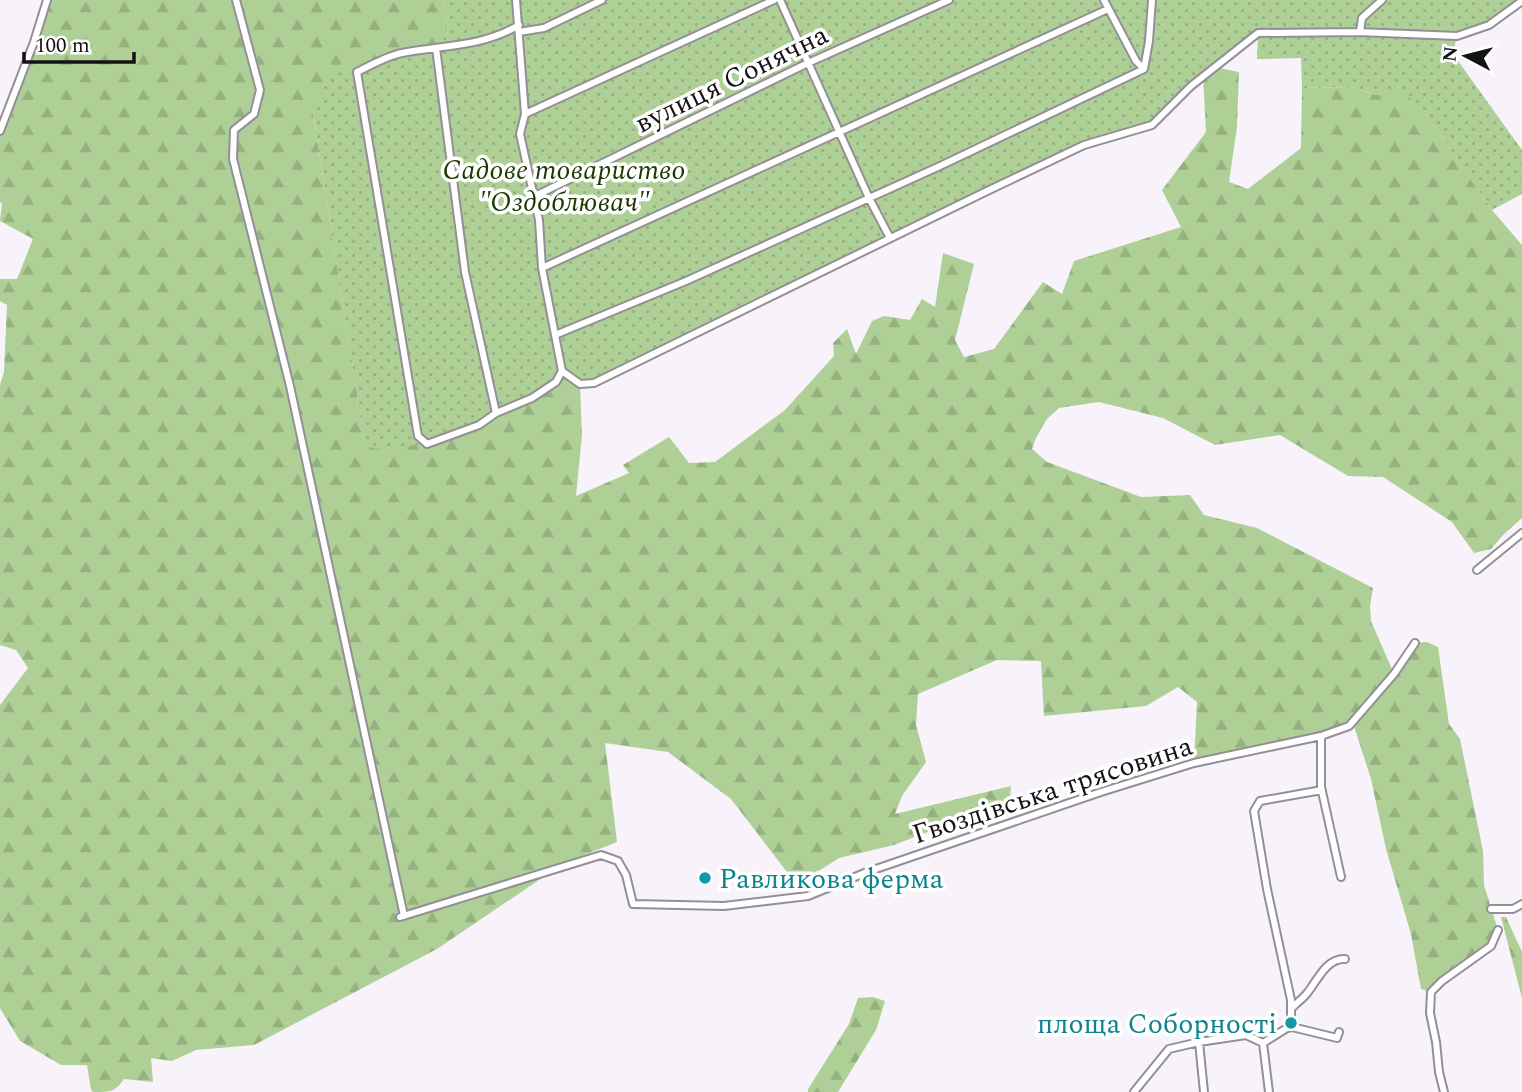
<svg xmlns="http://www.w3.org/2000/svg" width="1522" height="1092" viewBox="0 0 1522 1092" font-family="Spectral,serif">
<style>
.forest{fill:url(#forest-firs)}
.garden{fill:url(#garden-dots)}
.lines{fill:none;stroke-linecap:round;stroke-linejoin:round}
.minor-casing{stroke:#948f96;stroke-width:10}
.minor{stroke:#fff;stroke-width:6}
.culture-dot{fill:#0f9aa8;stroke:#fff;stroke-width:2.5}
.labels{text-anchor:middle;stroke-width:7;stroke-linejoin:round;paint-order:stroke}
.street-label{font-size:28px;fill:#141215;stroke:#fff}
.park-label{font-size:28px;font-style:italic;fill:#1e3900;stroke:#fff}
.culture-label{font-size:28px;fill:#0d838f;stroke:#fff;text-anchor:start}
</style>
<defs>
<pattern id="forest-firs" width="22" height="20" patternUnits="userSpaceOnUse" patternTransform="scale(1.75)"><rect width="22" height="20" fill="#aecf95"/><path d="M5 1l3.5 6h-7zM16 11l3.5 6h-7z" fill="#95b180"/></pattern>
<pattern id="garden-dots" width="8" height="8" patternUnits="userSpaceOnUse" patternTransform="scale(1.75)"><rect width="8" height="8" fill="#aecf95"/><path d="M2 2h.1M6 6h.1" fill="none" stroke="#95b180" stroke-width="1.8" stroke-linecap="round"/></pattern>
</defs>
<rect width="100%" height="100%" fill="#f8f3fb"/>
<!-- forest -->
<path class="forest" d="M 47,0 L 444,0 L 448,33 L 436,48 L 319,103 L 313,113 L 365,444 L 562,371 L 580,384 L 582,435 L 576,496 L 629,473 L 623,465 L 669,437 L 689,463 L 715,462 L 785,410 L 834,356 L 833,343 L 847,329 L 856,354 L 872,321 L 884,316 L 910,320 L 922,299 L 935,307 L 943,253 L 974,264 L 955,340 L 964,357 L 994,349 L 1043,282 L 1062,294 L 1074,261 L 1181,227 L 1162,190 L 1206,132 L 1203,76 L 1215,67 L 1239,72 L 1237,127 L 1229,182 L 1248,189 L 1301,148 L 1302,88 L 1352,87 L 1377,95 L 1399,84 L 1434,126 L 1492,210 L 1522,245 L 1522,518 L 1504,534 L 1491,549 L 1474,553 L 1452,522 L 1383,477 L 1348,476 L 1280,435 L 1215,445 L 1163,418 L 1099,402 L 1059,408 L 1047,419 L 1036,438 L 1032,449 L 1047,462 L 1141,497 L 1190,495 L 1204,515 L 1257,528 L 1373,588 L 1370,606 L 1371,621 L 1394,674 L 1415,643 L 1427,642 L 1438,647 L 1449,724 L 1460,739 L 1483,851 L 1484,885 L 1498,930 L 1491,946 L 1431,992 L 1421,989 L 1411,934 L 1386,849 L 1371,779 L 1353,723 L 1349,726 L 1194,763 L 1197,702 L 1178,687 L 1146,706 L 1044,716 L 1041,661 L 997,660 L 918,694 L 916,725 L 926,762 L 902,796 L 895,814 L 1011,786 L 1010,800 L 894,845 L 839,858 L 820,870 L 793,880 L 731,799 L 668,752 L 605,743 L 617,842 L 564,863 L 437,949 L 254,1045 L 196,1050 L 172,1061 L 151,1058 L 153,1082 L 124,1079 C 115,1092 111,1092 93,1092 L 91,1090 L 87,1065 L 61,1065 L 20,1041 L 0,1008 L 0,705 L 28,668 L 16,650 L 0,645 L 0,385 L 4,372 L 7,305 L 0,301 L 0,279 L 17,279 L 33,239 L 0,221 L 2,203 L 0,202 L 0,131 Z
M 1501,917 L 1506,917 L 1522,952 L 1522,998 Z
M 873,997 L 885,1001 L 876,1030 L 838,1092 L 808,1092 L 808,1089 L 849,1024 L 858,998 Z"/>
<!-- garden -->
<path class="garden" d="M 444,0 L 1522,0 L 1489,25 L 1457,36 L 1453,54 L 1522,150 L 1522,194 L 1492,210 L 1434,126 L 1399,85 L 1377,95 L 1352,87 L 1302,88 L 1301,58 L 1257,59 L 1258,34 L 1203,76 L 1152,125 L 1084,145 L 594,383 L 580,384 L 562,372 L 556,382 L 479,425 L 427,444 L 376,449 L 365,445 L 313,113 L 319,102 L 324,76 L 342,72 L 357,72 L 399,53 L 436,48 L 448,33 Z"/>
<g class="lines">
<!-- minor casing -->
<g class="minor-casing">
<path id="minor" d="M 236,0 L 260,90 L 254,114 L 234,130 L 233,159 L 290,386 L 404,916
M 516,0 L 525,114 L 520,134 L 539,220 L 542,268 L 562,371 L 580,384 L 594,383 L 985,192 L 1084,145 L 1152,125 L 1191,86 L 1258,33 L 1358,32 L 1457,36 L 1489,25 L 1522,1
M 780,0 L 869,198 L 890,238
M 1104,0 L 1136,61 L 1144,69
M 519,25 C 483,47 442,45 402,53 C 387,56 371,65 357,72 L 418,436 L 427,444 L 479,425 L 496,413 L 532,398 L 556,382 L 562,371
M 519,32 L 544,28 L 602,0
M 1360,32 L 1362,18 L 1382,0
M 436,48 L 465,272 L 496,413
M 525,114 L 774,0
M 0,131 L 34,42 L 47,0
M 533,197 L 808,63 L 949,0
M 542,268 L 1108,9
M 555,335 L 686,281 L 940,166 L 1144,69 L 1149,41 L 1152,0
M 1477,570 L 1522,533
M 1321,736 L 1321,787 L 1341,877
M 1491,909 L 1513,909 L 1522,904
M 400,917 L 601,855 L 618,861 L 626,875 L 633,904 L 724,906 L 808,896 L 867,872 L 1101,792 L 1194,763 L 1321,736 L 1349,726 L 1394,674 L 1415,643
M 1291,1009 C 1296,1003 1303,999 1308,992 C 1318,979 1327,958 1345,959
M 1287,1028 L 1292,1027 L 1337,1038 L 1339,1032
M 1199,1042 L 1204,1092
M 1263,1043 L 1287,1028 L 1291,1017 L 1291,1000 L 1267,889 L 1254,811 L 1260,801 L 1322,790
M 1134,1092 L 1169,1049 L 1199,1042 L 1246,1035 L 1263,1043 L 1269,1092
M 1444,1092 L 1439,1072 L 1436,1042 L 1430,1013 L 1431,992 L 1442,981 L 1491,946 L 1498,930"/>
</g>
<!-- minor -->
<use href="#minor" class="minor"/>
</g>
<!-- markers -->
<g class="culture-dot">
<circle cx="705" cy="878" r="7"/>
<circle cx="1291" cy="1023" r="7"/>
</g>
<g class="labels">
<!-- street labels -->
<g class="street-label">
<text transform="translate(731 78) rotate(-26)" y="10">вулиця Сонячна</text>
<text transform="translate(1052 789) rotate(-18)" y="10">Гвоздівська трясовина</text>
</g>
<!-- park labels -->
<g class="park-label">
<text x="564" y="179">Садове товариство<tspan x="564" dy="32">"Оздоблювач"</tspan></text>
</g>
<!-- culture labels -->
<g class="culture-label">
<text x="719" y="888">Равликова ферма</text>
<text x="1277" y="1033" text-anchor="end">площа Соборності</text>
</g>
</g>
<!-- north arrow -->
<g transform="translate(1466 56) rotate(277)" stroke="#ffffff" stroke-width="5" paint-order="stroke">
<path d="M0-5L12 26L0 18L-12 26Z" fill="#141215"/>
<text y="-10" font-size="19" font-weight="bold" text-anchor="middle" fill="#141215">N</text>
</g>
<!-- scale -->
<path d="M24 52v10h110v-10" fill="none" stroke="#141215" stroke-width="3.5"/>
<text x="35" y="52" font-size="21" fill="#141215" stroke="#ffffff" stroke-width="5" paint-order="stroke">100 m</text>
</svg>
